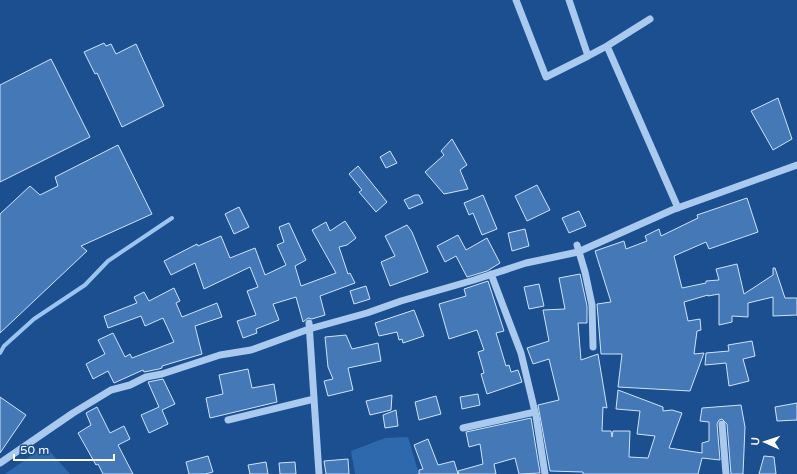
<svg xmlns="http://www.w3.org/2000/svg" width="797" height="474" viewBox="0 0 797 474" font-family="'Varela Round',sans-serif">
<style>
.green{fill:#2e69ad}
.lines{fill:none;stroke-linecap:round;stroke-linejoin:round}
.stream{stroke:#9cc4f0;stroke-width:4}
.building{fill:#4478b7;stroke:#cfe3fa}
.minor{stroke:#a9c9ee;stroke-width:7}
</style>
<rect width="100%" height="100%" fill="#1b4f8f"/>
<!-- green -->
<path class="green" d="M 408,437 L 419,474 L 355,474 L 351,451 L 385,438 Z
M 45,446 L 70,474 L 5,474 Z"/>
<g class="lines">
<!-- stream -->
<path class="stream" d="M 0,353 L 4,346 L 34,319 L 85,285 L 108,261 L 172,218"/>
</g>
<!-- building -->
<path class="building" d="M 104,43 L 106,46 L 111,44 L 116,54 L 136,44 L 164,106 L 122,127 L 97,73 L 95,74 L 84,52 Z
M 51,59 L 90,137 L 0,182 L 0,85 Z
M 778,98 L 792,139 L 773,150 L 751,111 Z
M 452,139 L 467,165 L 460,170 L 468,189 L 444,194 L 425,172 L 444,155 L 441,151 Z
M 118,145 L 152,214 L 81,246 L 87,251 L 0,333 L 0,214 L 30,186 L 40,195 L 58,186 L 55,177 Z
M 390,151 L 397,163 L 386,168 L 380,157 Z
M 358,166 L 387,202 L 376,212 L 359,192 L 362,190 L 349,174 Z
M 537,185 L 550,210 L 527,221 L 515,196 Z
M 415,195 L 419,195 L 423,203 L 409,209 L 404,200 Z
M 483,195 L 497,229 L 482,235 L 473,213 L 469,215 L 464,203 Z
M 747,198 L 758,232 L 709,249 L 706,242 L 674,256 L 682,288 L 706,283 L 706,281 L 719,280 L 716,269 L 737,264 L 744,294 L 773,275 L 773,268 L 775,268 L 785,298 L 797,298 L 797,315 L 773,316 L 773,297 L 748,303 L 748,317 L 732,316 L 732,322 L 719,325 L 719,294 L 708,296 L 708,295 L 684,302 L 688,321 L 700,319 L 701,330 L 697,331 L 694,354 L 704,353 L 690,391 L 618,387 L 622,354 L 601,354 L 597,304 L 611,302 L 595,251 L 624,241 L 626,249 L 647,241 L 645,236 L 659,229 L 661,236 L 698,218 L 697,215 Z
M 239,207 L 249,227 L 234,234 L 225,214 Z
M 579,211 L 586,226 L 569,233 L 562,218 Z
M 345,221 L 356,238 L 347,245 L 339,247 L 348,274 L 350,273 L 355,283 L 320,296 L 325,315 L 312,319 L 308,318 L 303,322 L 296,297 L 273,304 L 279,320 L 256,329 L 257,333 L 243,338 L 237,321 L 256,315 L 247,291 L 258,287 L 250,267 L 204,289 L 195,263 L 171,275 L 164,261 L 197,244 L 198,246 L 221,236 L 230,258 L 255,248 L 265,275 L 286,265 L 277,245 L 284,242 L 279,227 L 289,223 L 306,260 L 295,266 L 301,286 L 336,273 L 312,230 L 326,222 L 330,231 Z
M 407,225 L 412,232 L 428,272 L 390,286 L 381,262 L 395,256 L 385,236 Z
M 525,229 L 529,246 L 512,251 L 508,233 Z
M 458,235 L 466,250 L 487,238 L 500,263 L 487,271 L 467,277 L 456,256 L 445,262 L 437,246 Z
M 580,274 L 587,306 L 587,323 L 578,323 L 581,360 L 598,354 L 607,408 L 603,407 L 602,431 L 611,431 L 612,437 L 613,431 L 630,431 L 629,457 L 648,458 L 655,436 L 637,434 L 640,411 L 616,409 L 618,390 L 663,407 L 663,411 L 672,410 L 682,413 L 669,448 L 702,453 L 702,443 L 709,441 L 709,422 L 700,421 L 702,408 L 741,405 L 745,427 L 743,474 L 731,474 L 727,424 L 722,419 L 719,420 L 717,424 L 720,460 L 702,458 L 698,474 L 583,474 L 583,472 L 550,471 L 538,405 L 559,400 L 549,359 L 533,364 L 527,348 L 549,341 L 543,310 L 565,309 L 559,278 Z
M 488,281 L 504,331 L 496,333 L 506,366 L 509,365 L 511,372 L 518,370 L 522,382 L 487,394 L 481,374 L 484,373 L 478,352 L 484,350 L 477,330 L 449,339 L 439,304 L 466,296 L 464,289 Z
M 539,284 L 544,306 L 529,309 L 524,287 Z
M 366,286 L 370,299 L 354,304 L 350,291 Z
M 174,288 L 180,301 L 176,303 L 182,317 L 217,303 L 222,317 L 195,326 L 202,354 L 162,366 L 162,368 L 159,369 L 144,372 L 143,370 L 114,383 L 108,371 L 93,379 L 86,364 L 105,354 L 98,340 L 113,333 L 125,357 L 130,354 L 132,358 L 174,342 L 163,318 L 145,326 L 141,316 L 108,328 L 104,316 L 137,303 L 134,297 L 144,292 L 149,301 Z
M 414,310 L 424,336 L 403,343 L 402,339 L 399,340 L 397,332 L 379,336 L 375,323 Z
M 346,335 L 352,349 L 378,343 L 381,361 L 348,368 L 353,390 L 328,396 L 324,381 L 333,379 L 328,367 L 325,337 Z
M 752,341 L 755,356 L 743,359 L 749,381 L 729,386 L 726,363 L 705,365 L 706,353 L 729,351 L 728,345 Z
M 248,369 L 252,388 L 274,384 L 277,402 L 210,418 L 206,398 L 223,394 L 219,375 Z
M 163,379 L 175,404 L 162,410 L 168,424 L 149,433 L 141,415 L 159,407 L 148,382 Z
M 478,394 L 480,405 L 462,409 L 460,397 Z
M 392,395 L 391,410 L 370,415 L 366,401 Z
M 436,396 L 441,414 L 419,420 L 415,402 Z
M 0,397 L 26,415 L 0,453 Z
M 797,403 L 797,420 L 777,421 L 775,407 Z
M 97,407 L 110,433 L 124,426 L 130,439 L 118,445 L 133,474 L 103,474 L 98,464 L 96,465 L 78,433 L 91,425 L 86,413 Z
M 396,410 L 398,426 L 385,428 L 383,415 Z
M 531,418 L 540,473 L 519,474 L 515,458 L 494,464 L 496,474 L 459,474 L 458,471 L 483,464 L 480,444 L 469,447 L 466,432 Z
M 428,439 L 438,465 L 454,461 L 458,474 L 419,474 L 419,470 L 423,469 L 414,445 Z
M 208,456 L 213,472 L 205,474 L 189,474 L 186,462 Z
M 764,456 L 774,457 L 776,474 L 759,474 Z
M 348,459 L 349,474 L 326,474 L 324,461 Z
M 266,462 L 268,474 L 250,474 L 248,465 Z
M 295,462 L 296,474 L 280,474 L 279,463 Z"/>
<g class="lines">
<!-- minor -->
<path class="minor" d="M 516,0 L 546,77 L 588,56
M 569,0 L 588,56 L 607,46
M 650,19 L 607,46 L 678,208
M 577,245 L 585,272 L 592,305 L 593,347
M 491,274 L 521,353 L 536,416 L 545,474
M 309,323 L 319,474
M 228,420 L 314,399
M 722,424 L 726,474
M 463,428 L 535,412
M 0,463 L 73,413 L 111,390 L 130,385 L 146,377 L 162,374 L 220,355 L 251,350 L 309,329 L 367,313 L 401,301 L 474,280 L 526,263 L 578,252 L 672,210 L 797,165"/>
</g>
<!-- north arrow -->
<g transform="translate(765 442) rotate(273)" stroke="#1b4f8f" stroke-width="3" paint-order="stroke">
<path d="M0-3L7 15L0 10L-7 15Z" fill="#ffffff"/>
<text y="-6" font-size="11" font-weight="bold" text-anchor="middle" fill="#ffffff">U</text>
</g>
<!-- scale -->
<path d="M14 454v6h100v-6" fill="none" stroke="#ffffff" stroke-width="2"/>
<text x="20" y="454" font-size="12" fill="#ffffff" stroke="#1b4f8f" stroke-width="3" paint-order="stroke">50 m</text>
</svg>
